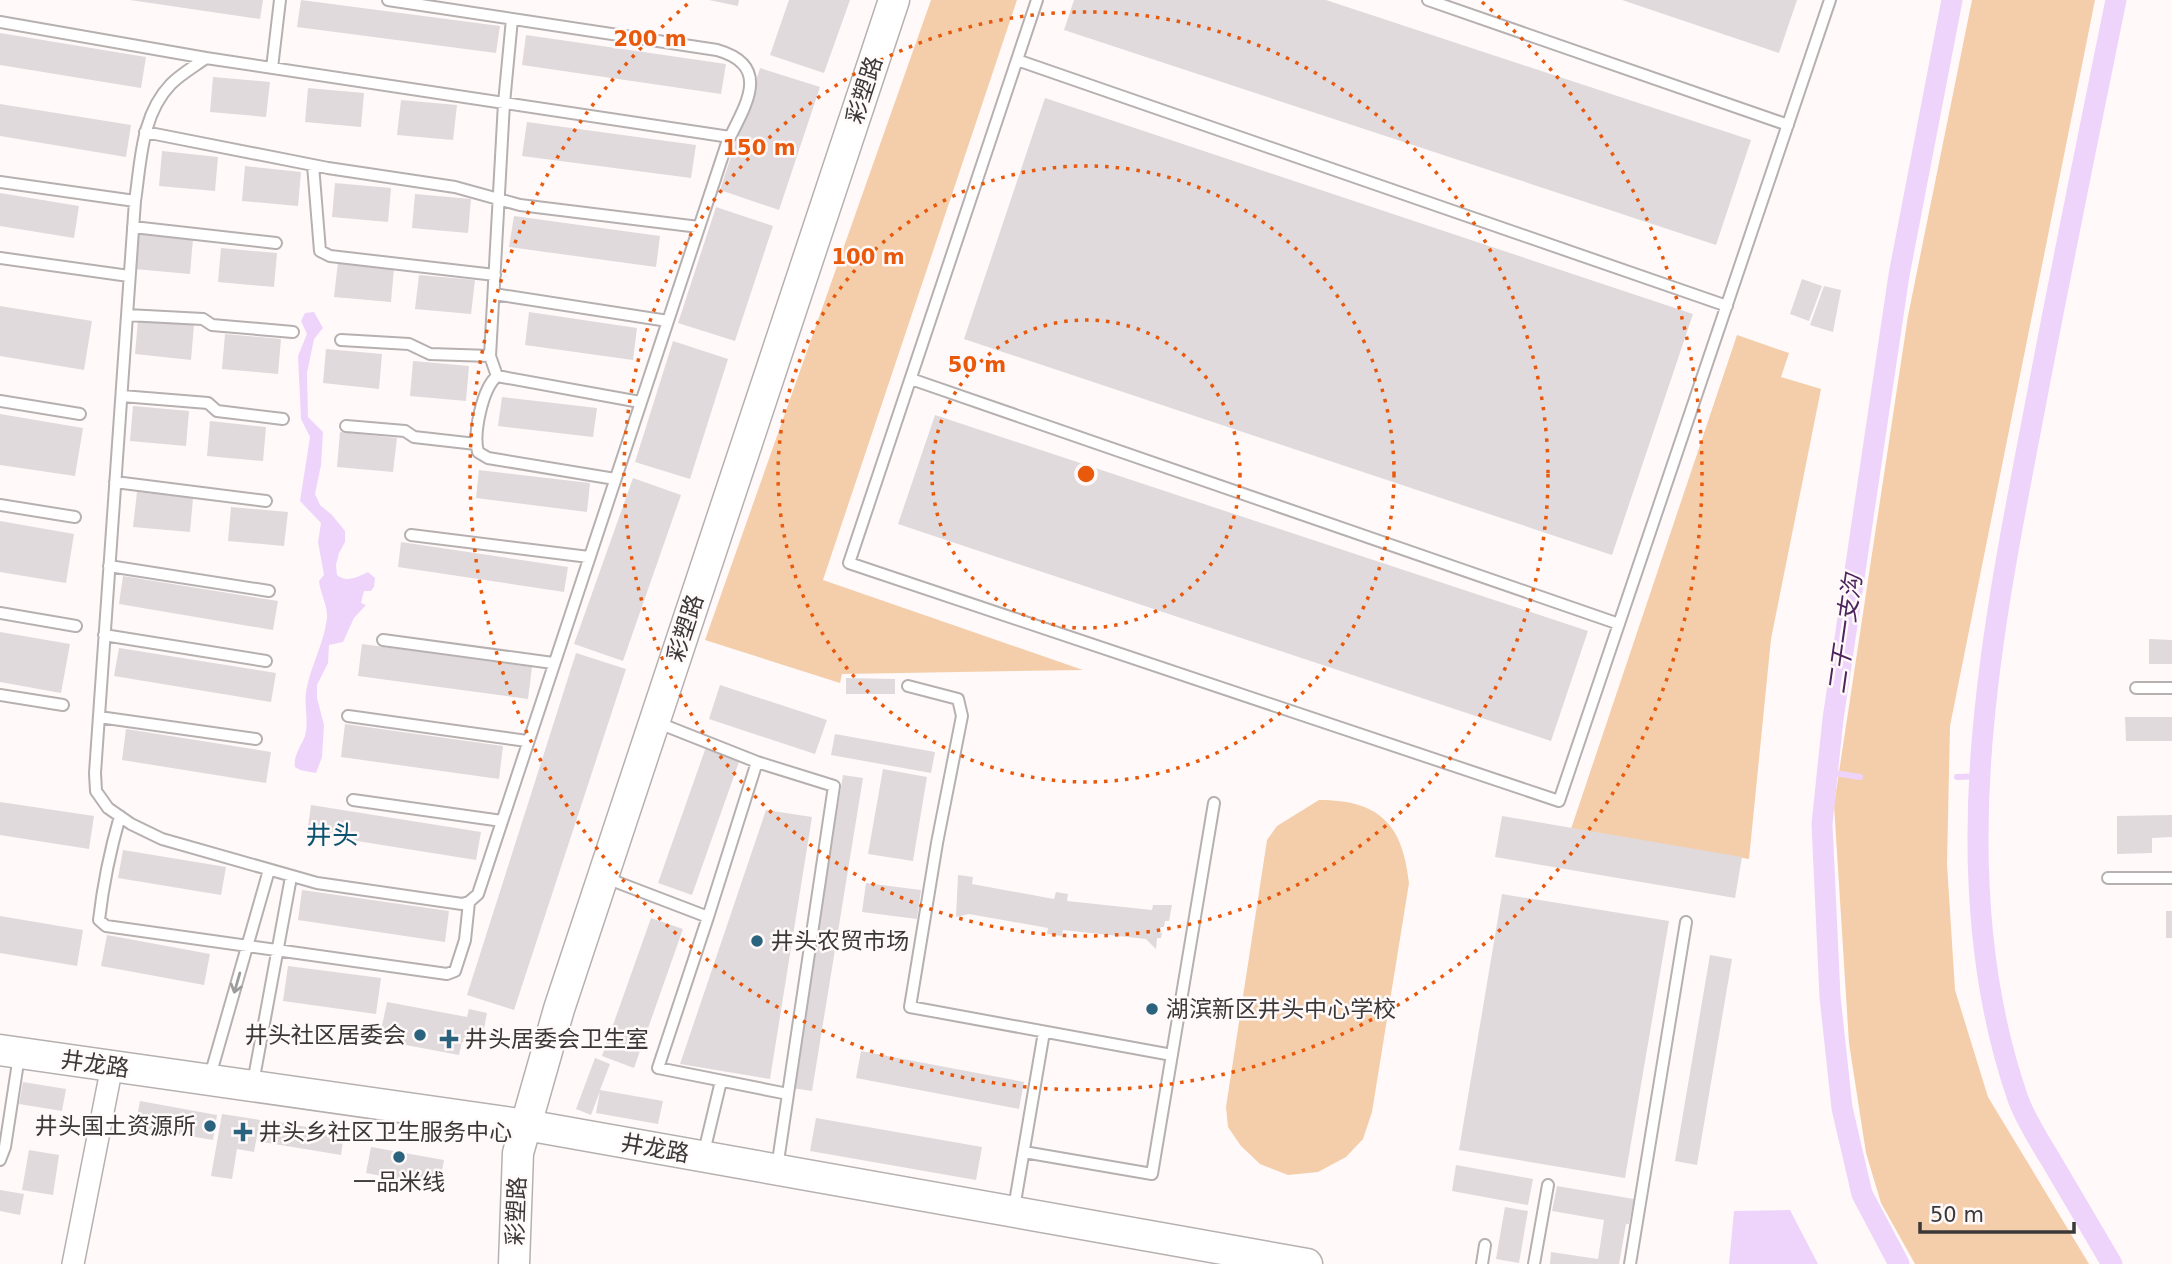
<svg xmlns="http://www.w3.org/2000/svg" width="2172" height="1264" viewBox="0 0 2172 1264" font-family="'DejaVu Sans','Noto Sans SC',sans-serif">
<style>
.green{fill:#f4ceaa}
.water{fill:#eed4fa}
.lines{fill:none;stroke-linecap:round;stroke-linejoin:round}
.stream{stroke:#eed4fa;stroke-width:6}
.canal{stroke:#eed4fa;stroke-width:21}
.building{fill:#e0dadd}
.lane-casing{stroke:#b7b0b0;stroke-width:14}
.street-casing{stroke:#b7b0b0;stroke-width:24}
.secondary-casing{stroke:#b7b0b0;stroke-width:33}
.lane{stroke:#fff;stroke-width:10}
.street{stroke:#fff;stroke-width:21}
.secondary{stroke:#fff;stroke-width:30}
.oneway{stroke:#9d9c9c}
.ring{fill:none;stroke:#e8590c;stroke-width:3.5;stroke-dasharray:3.5 7}
.poi-dot{fill:#2b627d;stroke:#fff9f9;stroke-width:2.5}
.labels{text-anchor:middle;stroke-width:5;stroke-linejoin:round;paint-order:stroke}
.street-label{font-size:23px;fill:#3b3839;stroke:#fff9f9}
.poi-label{font-size:23px;fill:#3b3839;stroke:#fff9f9;text-anchor:start}
.water-label{font-size:24px;font-style:italic;fill:#4d245d;stroke:#fff9f9}
.quarter-label{font-size:26px;fill:#0b526f;stroke:#fff9f9}
.centre{fill:#e8590c;stroke:#fff9f9;stroke-width:3.5}
.ring-label{font-size:21px;text-anchor:middle;font-weight:bold;fill:#e8590c;stroke:#fff9f9;stroke-width:5;stroke-linejoin:round;paint-order:stroke}
</style>
<rect width="100%" height="100%" fill="#fff9f9"/>
<!-- green -->
<path class="green" d="M 931,0 L 1017,0 L 823,580 L 1083,670 L 842,674 L 840,683 L 705,640 Z
M 1972,0 L 2095,0 L 1950,726 L 1947,864 L 1955,990 L 1988,1097 L 2089,1264 L 1915,1264 L 1881,1203 L 1866,1153 L 1849,1043 L 1834,805 L 1908,316 Z
M 1737,335 L 1789,353 L 1781,377 L 1821,389 L 1771,639 L 1749,859 L 1571,829 Z
M 1319,800 C 1379,800 1403,824 1409,883 L 1372,1112 L 1363,1139 L 1346,1157 L 1318,1172 L 1288,1175 L 1260,1164 L 1241,1146 L 1228,1127 L 1226,1107 L 1267,840 L 1277,826 Z"/>
<!-- water -->
<path class="water" d="M 314,312 L 323,328 L 314,339 L 307,373 L 308,417 L 323,432 L 321,465 L 315,494 L 320,505 L 332,515 L 345,531 L 345,542 L 339,553 L 336,565 L 337,575 C 346,583 358,577 368,572 L 375,578 L 374,587 L 371,591 L 364,591 L 361,603 L 366,605 L 354,618 L 343,642 L 329,645 L 328,663 L 317,685 L 317,698 L 324,725 L 322,757 L 316,773 L 300,770 L 295,767 C 293,756 301,746 305,736 C 309,721 304,707 306,692 C 310,667 324,644 327,618 C 328,606 320,593 319,581 L 324,575 L 318,542 L 321,523 L 300,501 L 310,437 L 301,419 L 298,356 L 307,334 L 301,321 L 305,313 Z
M 1790,1210 L 1818,1264 L 1729,1264 L 1734,1211 Z"/>
<g class="lines">
<!-- stream -->
<path class="stream" d="M 1828,772 L 1860,777
M 1957,777 L 1981,776"/>
<!-- canal -->
<path class="canal" d="M 1899,1264 L 1862,1194 L 1842,1108 L 1830,997 L 1822,824 L 1833,719 L 1899,275 L 1952,0
M 2112,1264 C 2092,1230 2072,1196 2052,1162 C 2040,1142 2026,1121 2018,1099 C 1941,877 1991,635 2034,412 C 2060,274 2088,137 2116,0"/>
</g>
<!-- building -->
<path class="building" d="M 130,0 L 263,0 L 260,19 Z
M 301,0 L 500,26 L 496,53 L 297,27 Z
M 709,0 L 739,0 L 738,6 Z
M 789,0 L 850,0 L 824,73 L 770,55 Z
M 1074,0 L 1326,0 L 1751,140 L 1716,245 L 1064,30 Z
M 1622,0 L 1797,0 L 1779,53 Z
M 0,33 L 146,57 L 141,88 L 0,65 Z
M 526,35 L 726,64 L 721,94 L 522,65 Z
M 760,68 L 820,87 L 779,210 L 720,190 Z
M 213,77 L 270,82 L 266,117 L 210,112 Z
M 308,88 L 364,93 L 361,127 L 305,122 Z
M 1045,98 L 1693,314 L 1612,555 L 964,339 Z
M 401,100 L 457,105 L 453,140 L 397,135 Z
M 0,104 L 131,125 L 126,157 L 0,136 Z
M 527,122 L 696,145 L 691,178 L 522,156 Z
M 162,151 L 218,157 L 215,191 L 159,186 Z
M 245,166 L 301,172 L 298,206 L 242,201 Z
M 335,183 L 391,188 L 388,222 L 332,217 Z
M 0,193 L 79,206 L 74,238 L 0,226 Z
M 415,194 L 471,199 L 468,233 L 412,228 Z
M 716,207 L 773,226 L 735,341 L 678,323 Z
M 514,216 L 660,236 L 656,267 L 509,247 Z
M 137,234 L 193,239 L 190,274 L 134,269 Z
M 221,248 L 277,253 L 274,287 L 218,282 Z
M 338,262 L 394,268 L 391,302 L 334,297 Z
M 419,275 L 475,280 L 471,314 L 415,309 Z
M 1802,279 L 1822,286 L 1809,321 L 1790,314 Z
M 1824,286 L 1841,290 L 1833,332 L 1810,325 Z
M 0,306 L 92,321 L 84,370 L 0,356 Z
M 529,312 L 637,328 L 633,360 L 525,345 Z
M 138,320 L 194,325 L 191,360 L 135,354 Z
M 225,334 L 281,339 L 278,374 L 222,369 Z
M 673,341 L 728,359 L 690,479 L 635,462 Z
M 326,349 L 382,354 L 379,389 L 323,383 Z
M 413,361 L 469,366 L 466,401 L 410,396 Z
M 502,397 L 597,408 L 593,437 L 498,426 Z
M 133,406 L 189,411 L 186,446 L 130,441 Z
M 0,414 L 83,428 L 75,476 L 0,465 Z
M 935,415 L 1588,631 L 1551,741 L 898,524 Z
M 210,421 L 266,427 L 263,461 L 207,456 Z
M 340,432 L 397,438 L 393,472 L 337,467 Z
M 479,470 L 590,483 L 587,512 L 476,498 Z
M 633,478 L 681,495 L 623,661 L 574,644 Z
M 137,492 L 193,498 L 190,532 L 133,527 Z
M 231,507 L 288,512 L 284,546 L 228,541 Z
M 0,521 L 74,534 L 66,583 L 0,572 Z
M 401,542 L 568,567 L 564,592 L 398,567 Z
M 123,576 L 278,601 L 273,630 L 119,604 Z
M 0,632 L 70,644 L 61,693 L 0,682 Z
M 2149,639 L 2172,640 L 2172,664 L 2149,664 Z
M 362,644 L 532,667 L 528,699 L 358,676 Z
M 119,648 L 276,673 L 271,702 L 114,676 Z
M 576,653 L 626,669 L 514,1010 L 467,995 Z
M 846,678 L 895,679 L 895,694 L 846,694 Z
M 720,685 L 827,720 L 815,754 L 709,719 Z
M 2125,717 L 2172,717 L 2172,741 L 2126,741 Z
M 345,724 L 503,746 L 499,779 L 341,757 Z
M 126,729 L 271,752 L 266,783 L 122,760 Z
M 835,734 L 935,752 L 931,773 L 831,755 Z
M 706,747 L 740,759 L 692,895 L 658,883 Z
M 883,769 L 927,777 L 913,861 L 868,854 Z
M 843,775 L 863,778 L 812,1091 L 792,1088 Z
M 0,802 L 94,816 L 89,849 L 0,835 Z
M 311,805 L 481,832 L 476,860 L 307,833 Z
M 766,810 L 812,817 L 770,1079 L 680,1064 Z
M 2172,815 L 2172,837 L 2152,838 L 2152,853 L 2117,854 L 2117,816 Z
M 1502,816 L 1742,857 L 1735,898 L 1495,857 Z
M 123,850 L 226,867 L 221,895 L 118,878 Z
M 958,875 L 973,877 L 972,884 L 1054,899 L 1056,892 L 1068,894 L 1067,901 L 1152,910 L 1153,905 L 1172,905 L 1169,921 L 1165,921 L 1164,927 L 1161,927 L 1159,932 L 1162,933 L 1161,938 L 1157,938 L 1156,949 L 1146,939 L 1063,930 L 1062,936 L 1047,934 L 1048,928 L 969,914 L 956,917 Z
M 866,883 L 921,890 L 917,919 L 862,912 Z
M 302,890 L 449,911 L 445,942 L 298,920 Z
M 1502,894 L 1669,921 L 1625,1178 L 1459,1150 Z
M 2166,911 L 2172,911 L 2172,938 L 2166,938 Z
M 0,916 L 83,930 L 77,966 L 0,953 Z
M 651,918 L 683,929 L 634,1068 L 602,1056 Z
M 107,935 L 210,954 L 204,985 L 101,966 Z
M 1710,955 L 1732,959 L 1697,1165 L 1675,1161 Z
M 288,966 L 381,978 L 376,1014 L 283,1001 Z
M 387,1002 L 467,1017 L 469,1009 L 487,1013 L 481,1045 L 462,1042 L 459,1055 L 379,1040 Z
M 861,1051 L 1024,1082 L 1019,1109 L 856,1078 Z
M 595,1058 L 610,1064 L 600,1090 L 663,1101 L 658,1124 L 596,1113 L 600,1091 L 591,1115 L 576,1109 Z
M 23,1082 L 66,1089 L 62,1111 L 19,1104 Z
M 140,1101 L 217,1115 L 213,1140 L 135,1127 Z
M 222,1114 L 260,1120 L 254,1152 L 237,1149 L 232,1179 L 211,1176 Z
M 816,1118 L 982,1147 L 976,1180 L 810,1151 Z
M 266,1120 L 330,1131 L 330,1126 L 345,1129 L 341,1155 L 262,1142 Z
M 371,1147 L 444,1160 L 439,1187 L 366,1173 Z
M 29,1150 L 59,1155 L 53,1195 L 22,1190 Z
M 1456,1165 L 1533,1179 L 1528,1205 L 1452,1191 Z
M 1557,1186 L 1634,1199 L 1629,1224 L 1626,1224 L 1619,1264 L 1550,1264 L 1551,1252 L 1598,1259 L 1604,1220 L 1552,1211 Z
M 0,1190 L 24,1194 L 20,1215 L 0,1211 Z
M 1505,1207 L 1528,1211 L 1519,1263 L 1496,1259 Z"/>
<g class="lines">
<!-- lane casing -->
<g class="lane-casing">
<path id="lane" d="M 388,0 L 717,50 C 773,66 745,106 727,143 L 478,894 L 469,902 L 462,904 L 317,883 L 162,839 L 131,824 L 108,808 L 96,791 L 95,773 L 135,201 C 141,161 141,115 171,84 C 181,74 195,66 206,58 L 730,137
M 1037,0 L 849,563 L 1559,801 L 1830,0
M 1428,0 L 1788,125
M 0,22 L 206,58
M 1017,60 L 1727,306
M 272,68 L 280,0
M 145,132 L 328,168 L 455,187 L 520,205 L 699,227
M 313,165 L 320,251 L 330,256 L 495,275
M 0,182 L 135,201
M 133,227 L 276,243
M 0,258 L 129,276
M 494,294 L 668,321
M 127,315 L 203,319 L 212,325 L 293,332
M 341,340 L 409,344 L 430,354 L 490,356
M 497,376 L 490,356 L 504,103 L 512,19
M 911,379 L 1619,624
M 122,396 L 208,403 L 217,411 L 283,419
M 0,401 L 80,414
M 346,426 L 405,431 L 414,437 L 476,444
M 615,479 L 488,458 L 478,452 C 473,434 482,389 497,376 L 640,402
M 115,482 L 266,501
M 0,505 L 75,517
M 411,535 L 589,557
M 109,566 L 269,591
M 0,613 L 76,626
M 104,635 L 266,661
M 383,640 L 553,663
M 908,686 L 958,699 L 962,716 L 937,843 L 910,1007 L 1172,1055
M 2136,688 L 2172,688
M 0,695 L 63,705
M 348,716 L 527,741
M 99,717 L 256,739
M 656,722 L 757,762
M 353,800 L 502,821
M 120,816 C 110,851 103,885 99,920 L 106,926 L 447,974 L 455,971 L 465,940 L 469,902
M 606,878 L 708,917 L 658,1068 L 788,1094 L 834,786 L 757,762 L 708,917
M 2108,878 L 2172,878
M 210,1076 L 269,870
M 253,1083 L 291,877
M 1024,1152 L 1152,1174 L 1214,803
M 703,1156 L 721,1081
M 0,1160 L 5,1147 L 19,1056
M 777,1168 L 788,1094
M 1014,1208 L 1044,1032
M 1482,1264 L 1485,1245
M 1534,1264 L 1548,1185
M 1630,1264 L 1686,922"/>
</g>
<!-- street casing -->
<g class="street-casing">
<path id="street" d="M 73,1264 L 112,1066"/>
</g>
<!-- secondary casing -->
<g class="secondary-casing">
<path id="secondary" d="M 0,1050 L 526,1125 L 1307,1264
M 514,1264 L 518,1153 L 559,1009 L 894,0"/>
</g>
<!-- lane -->
<use href="#lane" class="lane"/>
<!-- street -->
<use href="#street" class="street"/>
<!-- secondary -->
<use href="#secondary" class="secondary"/>
</g>
<!-- one-way arrows -->
<defs><path id="oneway-shaft" d="M-6 0H5M1.5-3L5.5 0L1.5 3" fill="none" stroke-width="1.6" stroke-linecap="round" stroke-linejoin="round" transform="scale(1.75)"/></defs>
<use class="oneway" href="#oneway-shaft" transform="translate(237 983) rotate(106)"/>
<!-- distance rings -->
<g class="ring">
<circle cx="1086" cy="474" r="154"/>
<circle cx="1086" cy="474" r="308"/>
<circle cx="1086" cy="474" r="462"/>
<path d="M1482 2A616 616 0 1 1 690 2"/>
</g>
<!-- markers -->
<g class="poi-dot">
<circle cx="757" cy="941" r="7"/>
<circle cx="1152" cy="1009" r="7"/>
<circle cx="420" cy="1035" r="7"/>
<path d="M445.5 1028.5h7v7h7v7h-7v7h-7v-7h-7v-7h7z"/>
<circle cx="210" cy="1126" r="7"/>
<path d="M239.5 1121.5h7v7h7v7h-7v7h-7v-7h-7v-7h7z"/>
<circle cx="399" cy="1157" r="7"/>
</g>
<g class="labels">
<!-- street labels -->
<g class="street-label">
<text transform="translate(864 90) rotate(-72)" y="8">彩塑路</text>
<text transform="translate(685 628) rotate(-72)" y="8">彩塑路</text>
<text transform="translate(95 1064) rotate(8)" y="8">井龙路</text>
<text transform="translate(655 1148) rotate(10)" y="8">井龙路</text>
<text transform="translate(516 1211) rotate(-88)" y="8">彩塑路</text>
</g>
<!-- poi labels -->
<g class="poi-label">
<text x="771" y="949">井头农贸市场</text>
<text x="1166" y="1017">湖滨新区井头中心学校</text>
<text x="406" y="1043" text-anchor="end">井头社区居委会</text>
<text x="465" y="1047">井头居委会卫生室</text>
<text x="196" y="1134" text-anchor="end">井头国土资源所</text>
<text x="259" y="1140">井头乡社区卫生服务中心</text>
<text x="399" y="1190" text-anchor="middle">一品米线</text>
</g>
<!-- water labels -->
<g class="water-label">
<text transform="translate(1845 634) rotate(-82)" y="8">二干一支沟</text>
</g>
<!-- quarter labels -->
<g class="quarter-label">
<text x="332" y="844">井头</text>
</g>
</g>
<circle cx="1086" cy="474" r="10" class="centre"/>
<g class="ring-label">
<text x="650" y="46">200 m</text>
<text x="759" y="155">150 m</text>
<text x="868" y="264">100 m</text>
<text x="977" y="372">50 m</text>
</g>
<!-- scale -->
<path d="M1920 1222v10h154v-10" fill="none" stroke="#3b3839" stroke-width="3.5"/>
<text x="1930" y="1222" font-size="21" fill="#3b3839" stroke="#fff9f9" stroke-width="5" paint-order="stroke">50 m</text>
</svg>
